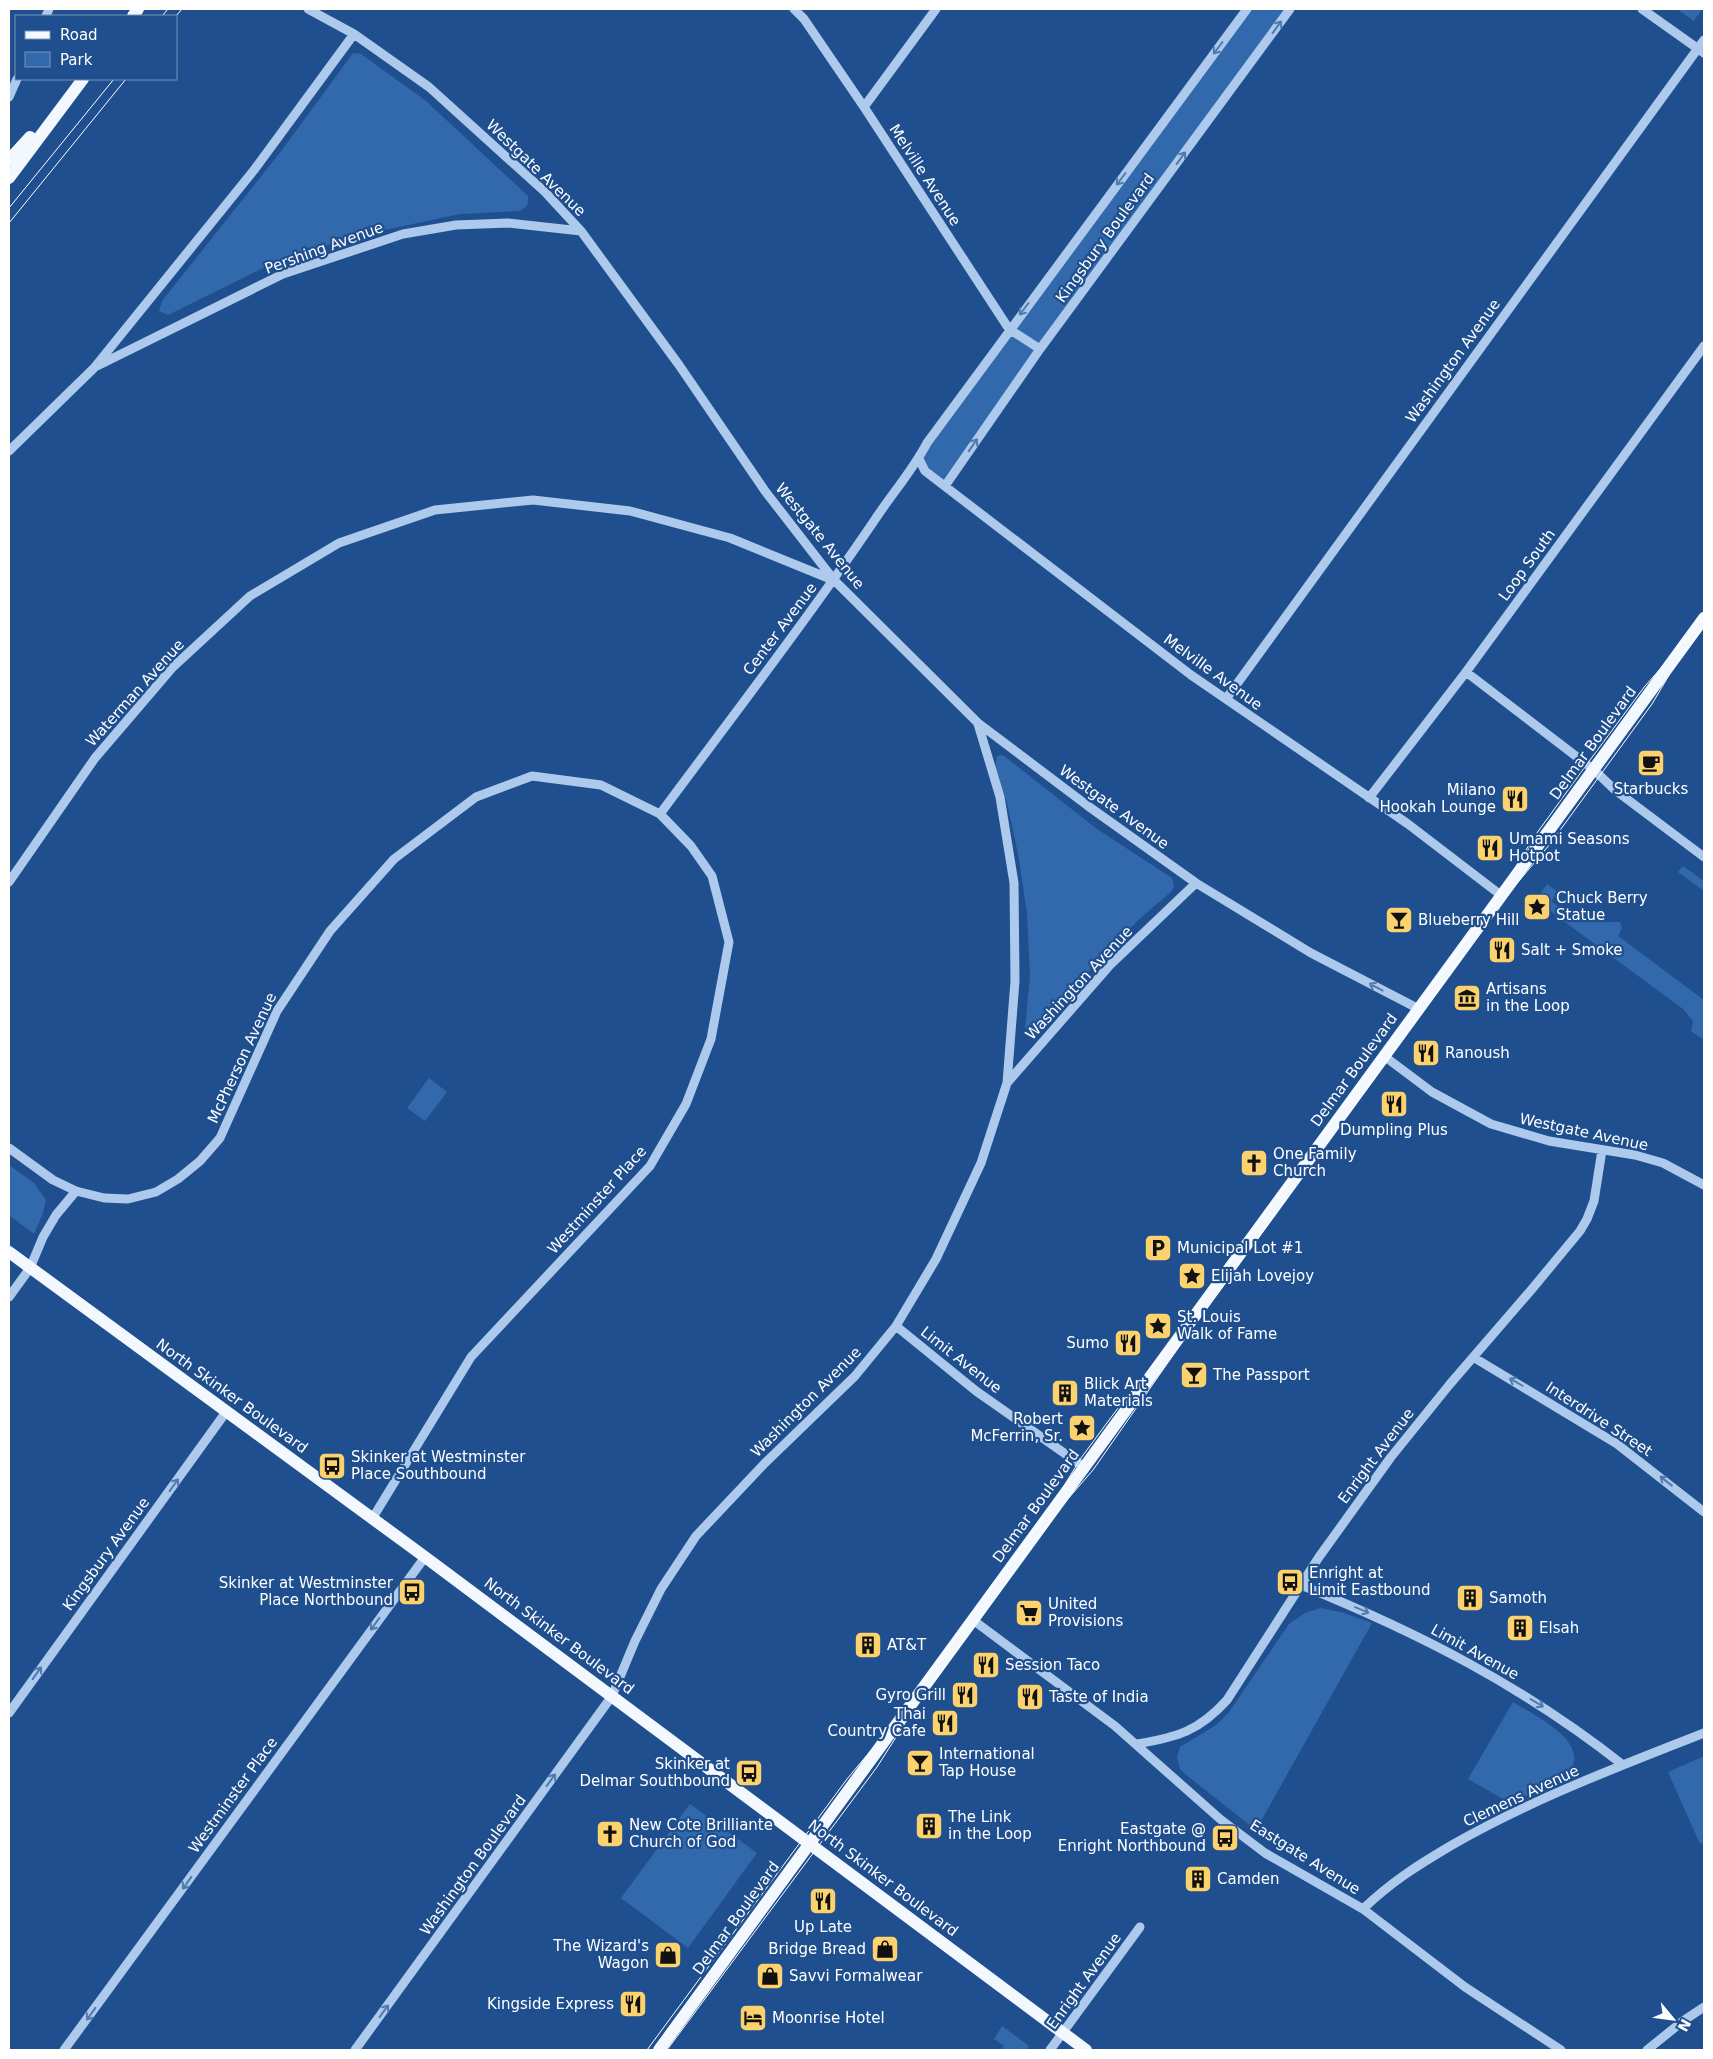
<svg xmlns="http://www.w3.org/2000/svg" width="1713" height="2059" viewBox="0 0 1713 2059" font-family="'DejaVu Sans',sans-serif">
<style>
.green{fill:#3269ac}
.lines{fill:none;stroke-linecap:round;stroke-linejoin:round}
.minor{stroke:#adcaed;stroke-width:9}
.major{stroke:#f3f8ff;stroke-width:12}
.tram{stroke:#fff;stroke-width:1}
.oneway{stroke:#517aaf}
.labels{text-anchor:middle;stroke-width:4.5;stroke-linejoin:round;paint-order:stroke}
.street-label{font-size:15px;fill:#fff;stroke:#1f4f8e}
.poi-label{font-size:15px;fill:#fff;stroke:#1f4f8e;text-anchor:start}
</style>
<rect width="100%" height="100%" fill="#1f4f8e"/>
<!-- green -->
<path class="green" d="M 1247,9 L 1290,9 L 945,486 L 919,459 Z
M 1677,9 L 1702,9 L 1694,21 Z
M 353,53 L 361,54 L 426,101 L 528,196 C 529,204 527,207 520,211 L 460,214 L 347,238 L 263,268 L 168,315 L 159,311 L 162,301 L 282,150 Z
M 1003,755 L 1097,829 L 1172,878 L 1174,886 L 1171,892 C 1121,933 1077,979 1041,1034 L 1037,1036 L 1025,1028 L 1030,976 L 1027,913 L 1018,854 L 1007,803 L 995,768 L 997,756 Z
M 1683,866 L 1704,881 L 1704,891 L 1678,872 Z
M 1547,884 L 1558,892 L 1551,901 L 1578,922 L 1620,922 L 1622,928 L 1618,936 L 1704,1000 L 1704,1040 L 1691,1031 L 1693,1021 L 1683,1009 L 1546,908 L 1537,920 L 1526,913 Z
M 429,1078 L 447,1092 L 425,1121 L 407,1108 Z
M 9,1165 L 34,1183 L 46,1200 L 43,1213 L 34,1234 L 9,1215 Z
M 1321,1608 L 1344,1613 L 1372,1623 L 1256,1830 L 1185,1774 L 1180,1769 L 1177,1757 L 1180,1747 L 1216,1725 L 1229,1712 L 1289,1624 L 1305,1613 Z
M 1513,1702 C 1532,1714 1586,1739 1572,1767 C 1571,1771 1569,1774 1566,1777 C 1552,1786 1526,1795 1510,1803 L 1468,1779 Z
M 1704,1756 L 1704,1842 L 1700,1844 L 1668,1772 Z
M 690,1804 L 757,1853 L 688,1948 L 621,1898 Z
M 1002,2026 L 1029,2046 L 1026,2050 L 1002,2050 L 1004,2046 L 994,2039 Z"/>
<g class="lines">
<!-- minor -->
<path class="minor" d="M 308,9 L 354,34 L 429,87 L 545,192 L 581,231 L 679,365 L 765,491 L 834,580 L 978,723 L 1088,806 L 1196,883 L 1311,953 L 1419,1009
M 794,9 L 804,19 L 864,107 L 1009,329 L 1040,349
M 1642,9 L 1704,53
M 46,16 L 49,9
M 9,97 L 17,79
M 864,107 L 936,9
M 97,366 L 283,274 L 403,234 L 456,225 L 508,223 L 581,231
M 9,451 L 94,368 L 254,170 L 354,34
M 919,459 L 925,471 L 1191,675 L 1408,824 L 1502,896
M 945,486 L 1040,349 L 1290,9
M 1466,672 L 1594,770 L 1615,790 L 1704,857
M 1226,699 L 1704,40
M 978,724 L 1000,797 L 1014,883 L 1015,981 L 1007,1083
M 1369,798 L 1466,672 L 1704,346
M 660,814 C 732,717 806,621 874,521 C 891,495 912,471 927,443 L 1247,9
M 9,882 L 95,758 L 172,668 L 250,596 L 339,543 L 435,510 L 533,500 L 630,511 L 730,538 L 833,580
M 1384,1056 L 1432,1092 L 1491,1124 L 1549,1141 L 1635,1155 L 1663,1163 L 1704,1185
M 9,1148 L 53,1180 L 76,1191 L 104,1198 L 128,1199 L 156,1192 L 178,1179 L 200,1161 L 220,1138 L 277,1011 L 330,931 L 394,859 L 476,797 L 532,776 L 601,785 L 660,814 L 691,846 L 712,876 L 729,942 L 711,1039 L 686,1104 L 650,1166 L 471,1357 L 372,1519
M 9,1297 L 30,1268 L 43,1237 L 56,1215 L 76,1191
M 896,1326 L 976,1391 L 1084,1467
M 1473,1357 L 1617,1444 L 1704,1512
M 1301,1585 C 1419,1633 1523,1686 1623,1765
M 973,1620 L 1115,1726 L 1220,1819 L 1265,1853 L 1363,1909 L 1465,1987 L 1561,2050
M 9,1713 L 226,1412
M 1137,1744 C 1178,1737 1199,1731 1227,1700 L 1319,1557 L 1391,1457 L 1450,1384 L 1532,1289 L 1580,1231 L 1587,1219 L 1594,1201 L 1602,1150
M 1363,1909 C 1391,1882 1418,1865 1452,1845 C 1532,1799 1618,1767 1704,1733
M 64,2050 L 425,1557
M 355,2050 L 612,1696 L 635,1641 L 661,1589 L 696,1536 L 765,1463 L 855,1376 L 896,1326 L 936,1259 L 981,1163 L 1007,1083 L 1110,965 L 1196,883
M 1050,2050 L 1140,1927
M 1647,2050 L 1683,2021 L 1704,2007"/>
<!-- major -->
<path class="major" d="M 133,16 L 138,9
M 9,160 L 30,137
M 9,178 L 83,79
M 9,1252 L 425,1557 L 1086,2050
M 659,2050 L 1704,618"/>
<!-- tram -->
<path class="tram" d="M 162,16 L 168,9
M 176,16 L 182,9
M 9,208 L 114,79
M 9,223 L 126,79
M 1503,900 L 1550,844 L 1652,704 L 1675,665 L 1704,625
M 647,2050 L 847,1779 L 888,1730 L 1053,1504 L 1081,1458 L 1118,1408 L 1163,1353 L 1499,894 L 1534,837 L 1587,764 L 1645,686 L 1671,657 L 1704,611
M 667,2050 L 877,1767 L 914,1709 L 1060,1508 L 1093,1470 L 1183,1341 L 1471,945"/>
</g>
<!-- one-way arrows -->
<defs><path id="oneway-shaft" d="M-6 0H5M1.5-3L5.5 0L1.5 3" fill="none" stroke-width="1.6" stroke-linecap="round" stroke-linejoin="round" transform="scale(1.25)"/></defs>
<g class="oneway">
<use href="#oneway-shaft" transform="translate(1277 27) rotate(-54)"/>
<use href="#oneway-shaft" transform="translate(1218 48) rotate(127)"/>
<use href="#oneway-shaft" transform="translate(1181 158) rotate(-54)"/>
<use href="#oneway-shaft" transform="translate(1121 179) rotate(127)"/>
<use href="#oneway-shaft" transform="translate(1024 309) rotate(127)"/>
<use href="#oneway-shaft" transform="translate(973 445) rotate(-55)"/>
<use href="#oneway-shaft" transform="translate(1376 987) rotate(-152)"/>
<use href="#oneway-shaft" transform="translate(1516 1382) rotate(-150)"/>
<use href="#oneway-shaft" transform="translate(1666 1481) rotate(-142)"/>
<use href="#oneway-shaft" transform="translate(174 1485) rotate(-54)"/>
<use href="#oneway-shaft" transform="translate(1362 1610) rotate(23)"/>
<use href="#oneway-shaft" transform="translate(375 1624) rotate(126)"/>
<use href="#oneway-shaft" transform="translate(37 1673) rotate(-54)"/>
<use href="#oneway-shaft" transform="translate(1537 1703) rotate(31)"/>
<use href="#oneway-shaft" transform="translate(551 1780) rotate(-54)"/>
<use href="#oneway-shaft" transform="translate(187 1883) rotate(126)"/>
<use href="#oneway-shaft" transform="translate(384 2011) rotate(-54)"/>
<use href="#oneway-shaft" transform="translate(91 2014) rotate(126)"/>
</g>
<!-- icons -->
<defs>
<g id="cafe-square" transform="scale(1.4375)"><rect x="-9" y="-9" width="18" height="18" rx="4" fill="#fbd26d" stroke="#1f4f8e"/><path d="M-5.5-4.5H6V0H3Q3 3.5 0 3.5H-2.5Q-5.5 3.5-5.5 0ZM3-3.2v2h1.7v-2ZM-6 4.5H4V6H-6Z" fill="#111"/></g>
<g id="restaurant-square" transform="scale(1.4375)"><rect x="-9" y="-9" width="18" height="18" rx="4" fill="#fbd26d" stroke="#1f4f8e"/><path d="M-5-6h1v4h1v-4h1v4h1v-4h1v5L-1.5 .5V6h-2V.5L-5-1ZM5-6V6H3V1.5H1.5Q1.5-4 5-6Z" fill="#111"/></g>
<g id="sight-square" transform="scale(1.4375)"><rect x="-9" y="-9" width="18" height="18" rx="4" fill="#fbd26d" stroke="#1f4f8e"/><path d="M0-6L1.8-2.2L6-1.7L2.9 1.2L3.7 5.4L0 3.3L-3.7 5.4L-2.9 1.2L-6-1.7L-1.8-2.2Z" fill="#111"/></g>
<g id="bar-square" transform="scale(1.4375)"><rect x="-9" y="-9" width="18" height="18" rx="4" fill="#fbd26d" stroke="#1f4f8e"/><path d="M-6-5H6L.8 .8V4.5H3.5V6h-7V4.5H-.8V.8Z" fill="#111"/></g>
<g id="museum-square" transform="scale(1.4375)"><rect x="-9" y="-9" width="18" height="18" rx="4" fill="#fbd26d" stroke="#1f4f8e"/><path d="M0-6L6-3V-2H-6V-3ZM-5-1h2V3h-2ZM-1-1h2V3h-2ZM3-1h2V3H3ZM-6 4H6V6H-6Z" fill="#111"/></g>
<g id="church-square" transform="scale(1.4375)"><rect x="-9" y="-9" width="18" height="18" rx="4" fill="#fbd26d" stroke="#1f4f8e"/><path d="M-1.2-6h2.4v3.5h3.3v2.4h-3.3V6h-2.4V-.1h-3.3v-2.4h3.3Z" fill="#111"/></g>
<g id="parking-square" transform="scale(1.4375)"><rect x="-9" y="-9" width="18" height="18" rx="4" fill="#fbd26d" stroke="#1f4f8e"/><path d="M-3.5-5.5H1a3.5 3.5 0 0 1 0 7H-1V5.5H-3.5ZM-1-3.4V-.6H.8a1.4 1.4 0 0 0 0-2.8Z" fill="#111"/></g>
<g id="building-square" transform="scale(1.4375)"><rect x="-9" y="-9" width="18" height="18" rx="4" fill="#fbd26d" stroke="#1f4f8e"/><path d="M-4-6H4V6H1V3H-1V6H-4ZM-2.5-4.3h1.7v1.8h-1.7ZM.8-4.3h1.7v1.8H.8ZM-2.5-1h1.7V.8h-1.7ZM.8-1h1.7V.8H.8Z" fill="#111"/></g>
<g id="bus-square" transform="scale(1.4375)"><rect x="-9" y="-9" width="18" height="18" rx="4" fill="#fbd26d" stroke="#1f4f8e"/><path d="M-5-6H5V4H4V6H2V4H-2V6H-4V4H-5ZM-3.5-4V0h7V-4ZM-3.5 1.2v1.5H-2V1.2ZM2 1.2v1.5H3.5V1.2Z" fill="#111"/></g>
<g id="supermarket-square" transform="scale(1.4375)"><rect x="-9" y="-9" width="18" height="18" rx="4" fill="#fbd26d" stroke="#1f4f8e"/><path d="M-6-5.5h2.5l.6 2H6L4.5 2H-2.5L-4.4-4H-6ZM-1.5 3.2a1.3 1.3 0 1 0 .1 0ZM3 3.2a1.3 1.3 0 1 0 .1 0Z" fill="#111"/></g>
<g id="shop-square" transform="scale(1.4375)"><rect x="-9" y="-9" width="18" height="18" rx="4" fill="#fbd26d" stroke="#1f4f8e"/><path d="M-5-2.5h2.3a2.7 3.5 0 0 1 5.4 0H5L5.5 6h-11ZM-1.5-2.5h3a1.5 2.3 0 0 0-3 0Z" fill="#111"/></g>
<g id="hotel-square" transform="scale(1.4375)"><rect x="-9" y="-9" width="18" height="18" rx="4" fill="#fbd26d" stroke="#1f4f8e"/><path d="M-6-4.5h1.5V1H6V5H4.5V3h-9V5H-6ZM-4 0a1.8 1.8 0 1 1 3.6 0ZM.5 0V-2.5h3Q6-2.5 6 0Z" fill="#111"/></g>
</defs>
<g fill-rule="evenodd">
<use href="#cafe-square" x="1651" y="763"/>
<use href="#restaurant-square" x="1515" y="799"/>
<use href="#restaurant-square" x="1490" y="848"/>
<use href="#sight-square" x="1537" y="907"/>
<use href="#bar-square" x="1399" y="920"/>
<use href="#restaurant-square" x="1502" y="950"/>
<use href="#museum-square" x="1467" y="998"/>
<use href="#restaurant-square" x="1426" y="1053"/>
<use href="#restaurant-square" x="1394" y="1104"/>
<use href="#church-square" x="1254" y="1163"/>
<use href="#parking-square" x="1158" y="1248"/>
<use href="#sight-square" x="1192" y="1276"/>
<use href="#sight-square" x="1158" y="1326"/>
<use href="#restaurant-square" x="1128" y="1343"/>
<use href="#bar-square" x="1194" y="1375"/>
<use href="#building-square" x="1065" y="1393"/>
<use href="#sight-square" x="1082" y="1428"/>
<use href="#bus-square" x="332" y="1466"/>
<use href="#bus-square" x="1290" y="1582"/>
<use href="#bus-square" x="412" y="1592"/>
<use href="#building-square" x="1470" y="1598"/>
<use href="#supermarket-square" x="1029" y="1613"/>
<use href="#building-square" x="1520" y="1628"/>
<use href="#building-square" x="868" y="1645"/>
<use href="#restaurant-square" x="986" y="1665"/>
<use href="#restaurant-square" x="965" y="1695"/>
<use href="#restaurant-square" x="1030" y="1697"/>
<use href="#restaurant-square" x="945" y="1723"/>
<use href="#bar-square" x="920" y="1763"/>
<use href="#bus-square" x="749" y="1773"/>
<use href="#building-square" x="929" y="1826"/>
<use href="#church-square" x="610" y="1834"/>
<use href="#bus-square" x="1225" y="1838"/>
<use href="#building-square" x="1198" y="1879"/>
<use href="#restaurant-square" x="823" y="1901"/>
<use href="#shop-square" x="885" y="1949"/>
<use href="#shop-square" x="668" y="1955"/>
<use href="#shop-square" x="770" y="1976"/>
<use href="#restaurant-square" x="633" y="2004"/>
<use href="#hotel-square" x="753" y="2018"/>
</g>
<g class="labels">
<!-- street labels -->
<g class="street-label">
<text transform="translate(536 168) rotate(44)" y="5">Westgate Avenue</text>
<text transform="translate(925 175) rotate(57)" y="5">Melville Avenue</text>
<text transform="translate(1105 238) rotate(-54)" y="5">Kingsbury Boulevard</text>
<text transform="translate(324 248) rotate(-20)" y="5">Pershing Avenue</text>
<text transform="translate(1453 361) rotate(-54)" y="5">Washington Avenue</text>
<text transform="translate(820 536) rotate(51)" y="5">Westgate Avenue</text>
<text transform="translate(1527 565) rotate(-54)" y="5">Loop South</text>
<text transform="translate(780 629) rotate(-53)" y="5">Center Avenue</text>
<text transform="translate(1213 672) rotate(36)" y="5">Melville Avenue</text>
<text transform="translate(135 693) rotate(-48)" y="5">Waterman Avenue</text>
<text transform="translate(1593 743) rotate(-54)" y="5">Delmar Boulevard</text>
<text transform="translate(1114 807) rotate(36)" y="5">Westgate Avenue</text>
<text transform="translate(1079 983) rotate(-47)" y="5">Washington Avenue</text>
<text transform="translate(242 1058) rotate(-65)" y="5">McPherson Avenue</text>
<text transform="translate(1354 1070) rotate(-54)" y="5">Delmar Boulevard</text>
<text transform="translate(1584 1132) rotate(12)" y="5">Westgate Avenue</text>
<text transform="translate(597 1200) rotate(-48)" y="5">Westminster Place</text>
<text transform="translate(961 1360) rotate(38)" y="5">Limit Avenue</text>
<text transform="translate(232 1396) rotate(36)" y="5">North Skinker Boulevard</text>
<text transform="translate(806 1402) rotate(-45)" y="5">Washington Avenue</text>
<text transform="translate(1599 1419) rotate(33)" y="5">Interdrive Street</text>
<text transform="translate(1376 1456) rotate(-53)" y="5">Enright Avenue</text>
<text transform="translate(1036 1506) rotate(-54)" y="5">Delmar Boulevard</text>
<text transform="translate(106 1554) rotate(-54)" y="5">Kingsbury Avenue</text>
<text transform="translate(559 1636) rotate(37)" y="5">North Skinker Boulevard</text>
<text transform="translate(1475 1652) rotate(29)" y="5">Limit Avenue</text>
<text transform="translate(233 1795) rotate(-54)" y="5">Westminster Place</text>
<text transform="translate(1521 1796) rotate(-25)" y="5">Clemens Avenue</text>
<text transform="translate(1305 1857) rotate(32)" y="5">Eastgate Avenue</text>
<text transform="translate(473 1865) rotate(-54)" y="5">Washington Boulevard</text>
<text transform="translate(883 1878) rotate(37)" y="5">North Skinker Boulevard</text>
<text transform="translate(736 1918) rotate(-54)" y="5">Delmar Boulevard</text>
<text transform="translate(1084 1981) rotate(-54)" y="5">Enright Avenue</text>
</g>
<!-- poi labels -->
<g class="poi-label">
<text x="1651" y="794" text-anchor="middle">Starbucks</text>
<text x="1496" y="795" text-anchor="end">Milano<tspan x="1496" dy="17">Hookah Lounge</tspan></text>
<text x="1509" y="844">Umami Seasons<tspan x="1509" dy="17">Hotpot</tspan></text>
<text x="1556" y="903">Chuck Berry<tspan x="1556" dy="17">Statue</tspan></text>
<text x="1418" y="925">Blueberry Hill</text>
<text x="1521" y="955">Salt + Smoke</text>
<text x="1486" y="994">Artisans<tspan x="1486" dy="17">in the Loop</tspan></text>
<text x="1445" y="1058">Ranoush</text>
<text x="1394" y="1135" text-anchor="middle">Dumpling Plus</text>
<text x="1273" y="1159">One Family<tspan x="1273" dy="17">Church</tspan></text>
<text x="1177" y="1253">Municipal Lot #1</text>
<text x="1211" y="1281">Elijah Lovejoy</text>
<text x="1177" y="1322">St. Louis<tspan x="1177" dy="17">Walk of Fame</tspan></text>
<text x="1109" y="1348" text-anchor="end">Sumo</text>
<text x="1213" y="1380">The Passport</text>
<text x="1084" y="1389">Blick Art<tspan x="1084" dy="17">Materials</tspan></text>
<text x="1063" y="1424" text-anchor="end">Robert<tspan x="1063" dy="17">McFerrin, Sr.</tspan></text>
<text x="351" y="1462">Skinker at Westminster<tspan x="351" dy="17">Place Southbound</tspan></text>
<text x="1309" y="1578">Enright at<tspan x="1309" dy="17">Limit Eastbound</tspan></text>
<text x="393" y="1588" text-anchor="end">Skinker at Westminster<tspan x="393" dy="17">Place Northbound</tspan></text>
<text x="1489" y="1603">Samoth</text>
<text x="1048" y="1609">United<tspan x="1048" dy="17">Provisions</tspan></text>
<text x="1539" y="1633">Elsah</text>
<text x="887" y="1650">AT&amp;T</text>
<text x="1005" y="1670">Session Taco</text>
<text x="946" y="1700" text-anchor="end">Gyro Grill</text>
<text x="1049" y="1702">Taste of India</text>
<text x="926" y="1719" text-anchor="end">Thai<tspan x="926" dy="17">Country Cafe</tspan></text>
<text x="939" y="1759">International<tspan x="939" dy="17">Tap House</tspan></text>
<text x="730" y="1769" text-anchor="end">Skinker at<tspan x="730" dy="17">Delmar Southbound</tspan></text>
<text x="948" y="1822">The Link<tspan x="948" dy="17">in the Loop</tspan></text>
<text x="629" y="1830">New Cote Brilliante<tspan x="629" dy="17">Church of God</tspan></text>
<text x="1206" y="1834" text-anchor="end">Eastgate @<tspan x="1206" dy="17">Enright Northbound</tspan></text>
<text x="1217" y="1884">Camden</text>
<text x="823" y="1932" text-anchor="middle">Up Late</text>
<text x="649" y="1951" text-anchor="end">The Wizard's<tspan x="649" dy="17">Wagon</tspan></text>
<text x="866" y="1954" text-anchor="end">Bridge Bread</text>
<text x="789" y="1981">Savvi Formalwear</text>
<text x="614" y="2009" text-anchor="end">Kingside Express</text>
<text x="772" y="2023">Moonrise Hotel</text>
</g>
</g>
<!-- border -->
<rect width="1713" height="2059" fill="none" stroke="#ffffff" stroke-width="20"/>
<!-- legend -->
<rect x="15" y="15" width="162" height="65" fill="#1f4f8e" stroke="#7995bb"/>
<rect x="25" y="31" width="25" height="8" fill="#f3f8ff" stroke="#7995bb"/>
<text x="60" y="40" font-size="15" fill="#ffffff">Road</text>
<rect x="25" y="52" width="25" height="15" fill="#3269ac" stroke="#7995bb"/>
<text x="60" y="65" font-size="15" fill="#ffffff">Park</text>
<!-- north arrow -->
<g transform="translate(1673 2019) rotate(119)" stroke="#1f4f8e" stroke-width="4" paint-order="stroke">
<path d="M0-4L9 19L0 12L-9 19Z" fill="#ffffff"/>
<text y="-8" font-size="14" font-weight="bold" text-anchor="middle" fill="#ffffff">N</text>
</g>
</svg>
